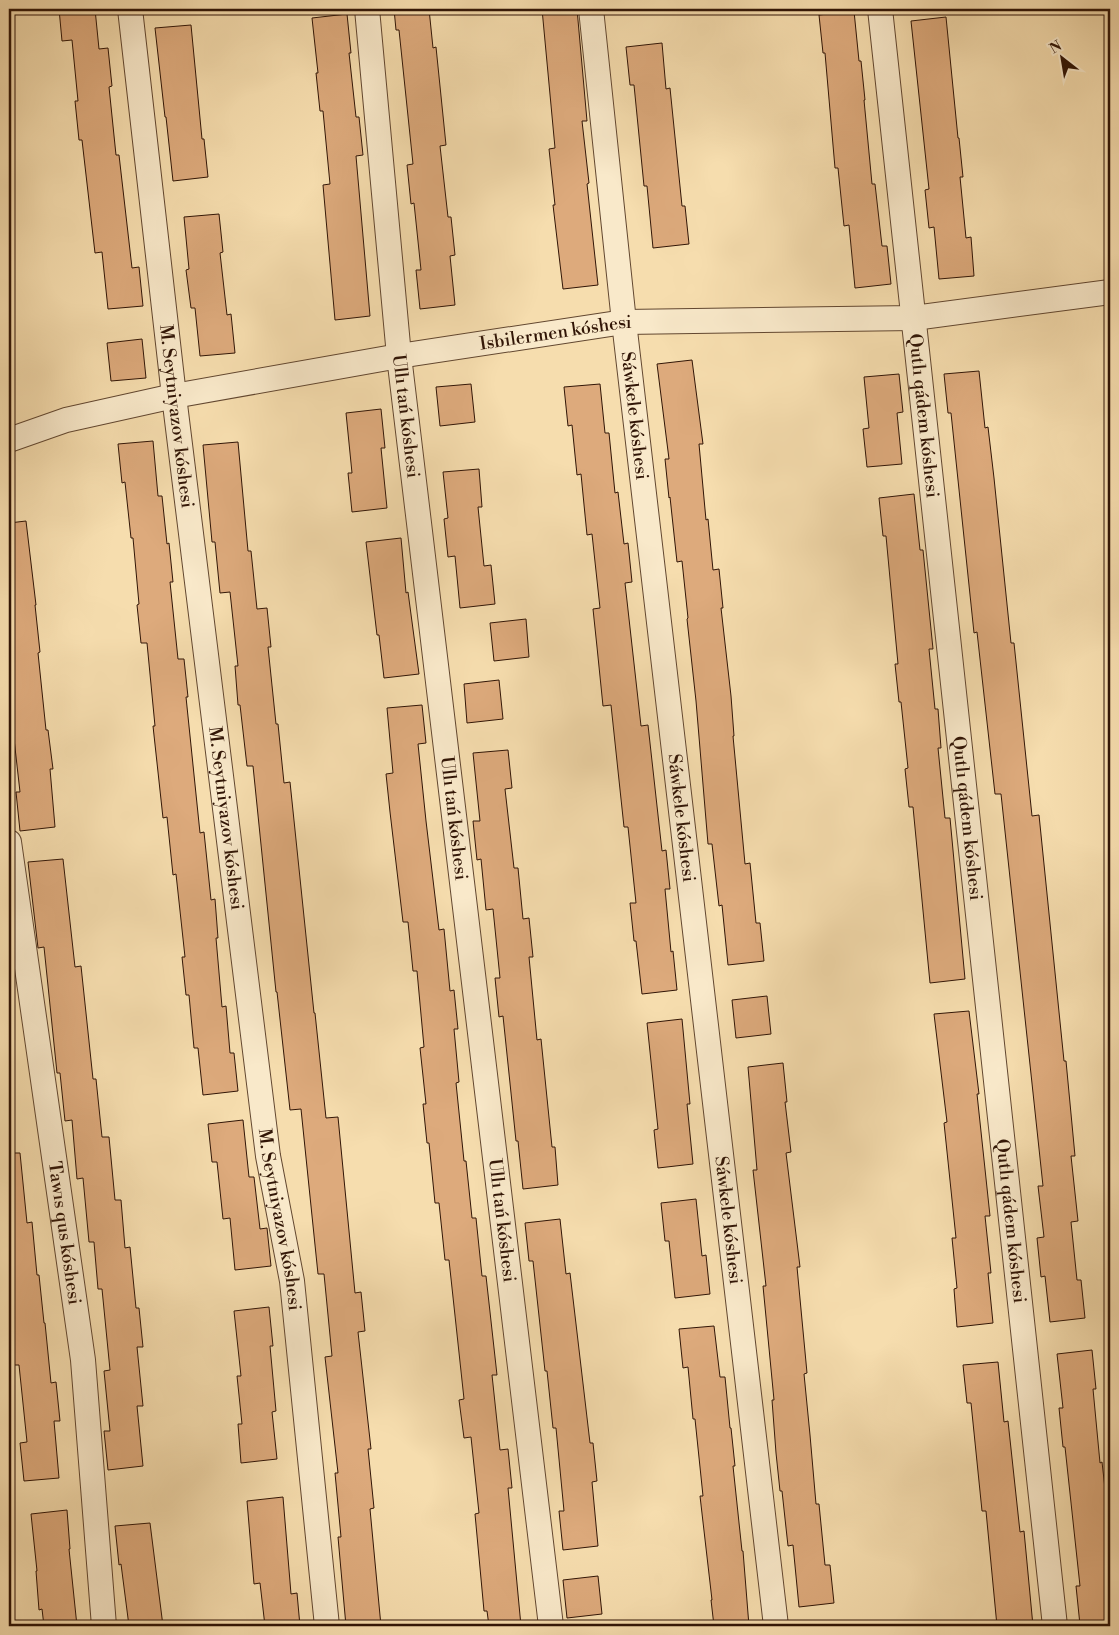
<svg xmlns="http://www.w3.org/2000/svg" width="1119" height="1635" viewBox="0 0 1119 1635" font-family="'Libre Bodoni',serif">
<style>
.building{fill:#ddaa7c;stroke:#311506}
.lines{fill:none;stroke-linecap:round;stroke-linejoin:round}
.minor-casing{stroke:#624730;stroke-width:26}
.minor{stroke:#f9e9ca;stroke-width:24}
.labels{text-anchor:middle;stroke-width:4;stroke-linejoin:round;paint-order:stroke}
.street-label{font-size:18px;fill:#311506;stroke:#f9e9ca}
</style>
<rect width="100%" height="100%" fill="#f6ddae"/>
<filter id="stains"><feTurbulence type="fractalNoise" baseFrequency=".004" numOctaves="4"/><feColorMatrix values="0 0 0 0 .2 0 0 0 0 .09 0 0 0 0 .02 0 0 0 .5 -.17"/></filter>
<radialGradient id="worn" r=".72"><stop offset=".6" stop-color="#630" stop-opacity="0"/><stop offset="1" stop-color="#630" stop-opacity=".3"/></radialGradient>
<!-- building -->
<path class="building" d="M 59,9 L 95,9 L 99,49 L 108,48 L 112,86 L 109,87 L 116,155 L 119,155 L 132,268 L 139,267 L 143,306 L 108,309 L 102,252 L 95,253 L 82,140 L 79,140 L 75,101 L 78,101 L 72,40 L 62,41 Z
M 394,9 L 429,9 L 433,48 L 436,47 L 446,145 L 440,146 L 448,217 L 451,217 L 455,255 L 450,256 L 455,305 L 420,309 L 416,270 L 421,270 L 414,203 L 411,204 L 407,165 L 413,164 L 399,30 L 396,30 Z
M 542,9 L 577,9 L 587,121 L 582,121 L 589,183 L 587,184 L 598,285 L 563,289 L 553,205 L 555,205 L 549,149 L 555,148 Z
M 854,11 L 859,61 L 861,61 L 865,100 L 864,100 L 872,184 L 875,184 L 882,246 L 887,246 L 891,284 L 855,288 L 849,225 L 844,226 L 838,168 L 835,168 L 825,53 L 823,53 L 819,15 Z
M 347,14 L 351,53 L 349,53 L 356,117 L 359,117 L 363,155 L 356,156 L 370,316 L 335,320 L 323,185 L 330,184 L 323,111 L 320,111 L 316,73 L 318,73 L 312,18 Z
M 946,17 L 958,138 L 959,138 L 963,177 L 960,177 L 966,238 L 971,237 L 974,276 L 939,279 L 934,227 L 929,228 L 925,190 L 929,189 L 911,21 Z
M 191,25 L 202,139 L 204,139 L 208,177 L 173,181 L 166,117 L 165,117 L 155,28 Z
M 662,43 L 666,89 L 670,88 L 682,206 L 685,206 L 689,244 L 653,248 L 647,186 L 644,186 L 634,85 L 630,85 L 626,47 Z
M 219,214 L 223,252 L 220,253 L 227,315 L 231,314 L 235,353 L 200,356 L 195,308 L 191,308 L 186,270 L 189,269 L 184,217 Z
M 142,339 L 146,378 L 111,381 L 107,343 Z
M 692,360 L 703,444 L 699,444 L 706,520 L 708,519 L 713,570 L 719,569 L 723,608 L 721,608 L 731,696 L 734,736 L 733,736 L 745,864 L 750,863 L 756,923 L 760,923 L 764,961 L 728,965 L 722,905 L 719,906 L 712,844 L 708,844 L 696,701 L 687,619 L 688,618 L 682,561 L 677,562 L 670,497 L 669,498 L 665,459 L 669,459 L 657,364 Z
M 979,371 L 985,428 L 988,427 L 994,478 L 1011,643 L 1014,643 L 1032,816 L 1039,815 L 1064,1061 L 1066,1061 L 1075,1156 L 1071,1156 L 1078,1221 L 1071,1222 L 1077,1280 L 1081,1280 L 1085,1318 L 1050,1322 L 1045,1276 L 1041,1277 L 1037,1238 L 1044,1237 L 1038,1186 L 1043,1186 L 1001,794 L 995,794 L 977,632 L 974,633 L 951,413 L 948,413 L 944,374 Z
M 899,374 L 903,412 L 897,413 L 902,464 L 867,467 L 863,429 L 869,428 L 864,377 Z
M 471,384 L 475,422 L 440,426 L 436,387 Z
M 600,384 L 605,433 L 609,433 L 615,493 L 618,492 L 624,544 L 628,543 L 632,582 L 625,583 L 641,726 L 648,725 L 662,851 L 666,850 L 670,889 L 665,889 L 671,952 L 673,951 L 677,990 L 642,994 L 636,941 L 634,941 L 630,903 L 636,903 L 628,827 L 624,827 L 611,705 L 603,706 L 597,647 L 593,609 L 600,608 L 592,534 L 587,535 L 581,474 L 577,475 L 572,425 L 568,426 L 564,387 Z
M 381,409 L 385,448 L 381,448 L 387,508 L 352,512 L 348,473 L 352,473 L 346,413 Z
M 153,441 L 158,496 L 162,496 L 167,544 L 169,543 L 173,582 L 170,582 L 178,659 L 184,659 L 188,697 L 186,697 L 200,833 L 204,832 L 211,900 L 215,899 L 218,938 L 216,938 L 222,1007 L 226,1006 L 230,1053 L 234,1053 L 238,1091 L 203,1095 L 198,1048 L 194,1048 L 189,995 L 186,995 L 182,957 L 185,957 L 176,874 L 173,875 L 167,817 L 163,818 L 153,726 L 155,726 L 147,643 L 141,643 L 137,605 L 139,604 L 133,538 L 131,538 L 125,482 L 122,483 L 118,444 Z
M 238,442 L 248,551 L 251,551 L 257,609 L 267,608 L 271,647 L 268,647 L 276,724 L 278,724 L 284,783 L 290,782 L 314,1013 L 315,1013 L 326,1118 L 338,1117 L 355,1293 L 361,1292 L 365,1331 L 358,1332 L 371,1449 L 368,1449 L 374,1508 L 370,1509 L 381,1626 L 346,1626 L 338,1537 L 341,1537 L 335,1473 L 338,1473 L 325,1357 L 332,1356 L 324,1274 L 318,1274 L 301,1109 L 290,1110 L 277,992 L 276,992 L 253,766 L 247,766 L 240,705 L 238,705 L 235,666 L 238,666 L 230,592 L 220,593 L 215,542 L 212,542 L 203,445 Z
M 479,469 L 482,507 L 478,507 L 484,566 L 491,565 L 495,604 L 460,608 L 455,556 L 448,557 L 444,519 L 448,518 L 443,472 Z
M 914,494 L 920,550 L 923,550 L 933,649 L 929,649 L 935,709 L 938,709 L 941,748 L 938,748 L 945,818 L 950,818 L 965,979 L 930,983 L 913,807 L 909,807 L 905,769 L 908,768 L 901,702 L 899,702 L 895,664 L 898,664 L 886,536 L 883,536 L 879,498 Z
M 26,521 L 36,605 L 35,605 L 40,652 L 38,653 L 46,730 L 48,730 L 53,769 L 50,769 L 55,827 L 20,831 L 16,792 L 20,792 L 11,712 L 9,713 L 9,523 Z
M 401,538 L 406,593 L 408,592 L 419,674 L 384,678 L 379,635 L 377,635 L 366,542 Z
M 526,619 L 529,657 L 494,661 L 490,623 Z
M 499,680 L 503,719 L 467,723 L 464,684 Z
M 422,705 L 426,743 L 418,744 L 426,821 L 439,930 L 444,929 L 450,991 L 454,990 L 458,1029 L 454,1029 L 459,1082 L 456,1083 L 464,1161 L 466,1161 L 472,1218 L 476,1218 L 482,1276 L 486,1276 L 497,1375 L 492,1375 L 500,1450 L 508,1449 L 512,1488 L 508,1488 L 521,1626 L 489,1626 L 487,1611 L 484,1611 L 475,1514 L 479,1513 L 471,1437 L 464,1438 L 459,1400 L 464,1399 L 449,1260 L 445,1260 L 439,1203 L 435,1203 L 429,1143 L 427,1143 L 423,1104 L 426,1104 L 420,1048 L 424,1047 L 417,971 L 413,971 L 408,922 L 403,922 L 390,812 L 386,774 L 393,773 L 387,708 Z
M 508,750 L 512,788 L 505,789 L 514,868 L 518,868 L 523,919 L 529,918 L 533,957 L 529,957 L 537,1040 L 541,1039 L 552,1147 L 555,1147 L 558,1185 L 523,1189 L 518,1141 L 516,1141 L 503,1016 L 499,1017 L 495,978 L 500,978 L 493,909 L 486,910 L 481,859 L 477,860 L 473,821 L 480,821 L 473,753 Z
M 63,859 L 75,967 L 81,966 L 93,1079 L 96,1079 L 102,1137 L 109,1137 L 115,1200 L 121,1200 L 125,1248 L 130,1247 L 136,1308 L 139,1308 L 143,1347 L 137,1347 L 143,1406 L 137,1406 L 143,1466 L 108,1470 L 104,1431 L 110,1431 L 104,1371 L 110,1370 L 102,1289 L 98,1289 L 94,1242 L 89,1242 L 83,1178 L 77,1179 L 72,1120 L 65,1121 L 60,1073 L 57,1073 L 44,947 L 38,948 L 28,862 Z
M 767,996 L 771,1034 L 736,1038 L 732,1000 Z
M 969,1011 L 979,1094 L 977,1094 L 990,1216 L 985,1216 L 991,1273 L 988,1273 L 993,1323 L 957,1327 L 954,1289 L 957,1288 L 952,1238 L 956,1238 L 944,1123 L 947,1122 L 934,1014 Z
M 682,1019 L 690,1104 L 687,1104 L 693,1164 L 658,1168 L 654,1130 L 658,1129 L 647,1023 Z
M 783,1063 L 787,1102 L 785,1102 L 791,1152 L 786,1153 L 800,1267 L 797,1267 L 807,1373 L 804,1374 L 810,1435 L 816,1504 L 819,1504 L 825,1565 L 830,1565 L 834,1603 L 799,1607 L 793,1545 L 788,1546 L 782,1491 L 780,1491 L 776,1453 L 772,1400 L 774,1400 L 763,1286 L 766,1286 L 753,1170 L 757,1170 L 748,1067 Z
M 243,1120 L 249,1177 L 254,1177 L 260,1229 L 267,1228 L 271,1266 L 235,1270 L 230,1218 L 223,1219 L 217,1162 L 212,1162 L 208,1124 Z
M 9,1153 L 20,1153 L 27,1223 L 32,1222 L 37,1275 L 39,1275 L 44,1323 L 45,1323 L 51,1383 L 56,1382 L 60,1421 L 54,1421 L 59,1478 L 24,1481 L 20,1443 L 27,1442 L 19,1365 L 14,1365 L 9,1312 Z
M 696,1199 L 702,1256 L 706,1255 L 710,1294 L 675,1298 L 669,1241 L 665,1241 L 661,1203 Z
M 560,1219 L 566,1274 L 570,1273 L 590,1443 L 593,1443 L 597,1481 L 592,1482 L 598,1546 L 563,1550 L 559,1511 L 564,1511 L 556,1428 L 553,1428 L 547,1371 L 545,1371 L 533,1261 L 529,1261 L 525,1223 Z
M 269,1307 L 273,1346 L 270,1346 L 276,1411 L 272,1412 L 277,1459 L 241,1463 L 238,1424 L 242,1424 L 237,1376 L 241,1376 L 234,1311 Z
M 714,1326 L 720,1377 L 725,1377 L 730,1428 L 731,1428 L 735,1466 L 733,1466 L 742,1551 L 743,1551 L 749,1626 L 714,1626 L 711,1600 L 712,1600 L 700,1496 L 703,1496 L 695,1419 L 693,1419 L 688,1367 L 683,1368 L 679,1329 Z
M 1092,1350 L 1096,1389 L 1093,1389 L 1100,1463 L 1102,1462 L 1110,1533 L 1110,1622 L 1080,1625 L 1076,1586 L 1080,1586 L 1065,1447 L 1063,1447 L 1059,1408 L 1063,1408 L 1057,1354 Z
M 998,1362 L 1004,1422 L 1008,1421 L 1020,1532 L 1024,1531 L 1033,1626 L 997,1626 L 986,1511 L 982,1511 L 971,1403 L 967,1403 L 963,1365 Z
M 283,1497 L 291,1594 L 297,1593 L 300,1626 L 265,1626 L 260,1583 L 254,1584 L 247,1501 Z
M 67,1510 L 70,1549 L 69,1549 L 77,1626 L 44,1626 L 42,1609 L 39,1610 L 36,1571 L 37,1571 L 31,1514 Z
M 150,1523 L 163,1626 L 129,1626 L 121,1564 L 119,1565 L 115,1526 Z
M 598,1576 L 602,1614 L 567,1618 L 563,1580 Z"/>
<g class="lines">
<!-- minor casing -->
<g class="minor-casing">
<g id="minor">
<path id="s1" d="M 130,9 L 174,396 L 268,1156 L 292,1281 L 327,1626"/>
<path id="s2" d="M 367,9 L 399,356 L 551,1626"/>
<path id="s3" d="M 591,9 L 624,322 L 776,1626"/>
<path id="s4" d="M 880,9 L 1055,1626"/>
<path id="s5" d="M 9,440 L 66,420 L 174,396 L 399,356 L 624,322 L 914,318 L 1110,292"/>
<path id="s6" d="M 9,842 L 83,1360 L 104,1626"/>
</g>
</g>
<!-- minor -->
<use href="#minor" class="minor"/>
</g>
<g class="labels">
<!-- street labels -->
<g class="street-label">
<text dy="6" stroke="none"><textPath href="#s5" startOffset="558">Isbilermen kóshesi</textPath></text>
<text dy="6" stroke="none"><textPath href="#s3" startOffset="409">Sáwkele kóshesi</textPath></text>
<text dy="6" stroke="none"><textPath href="#s4" startOffset="409">Qutlı qádem kóshesi</textPath></text>
<text dy="6" stroke="none"><textPath href="#s1" startOffset="410">M. Seytniyazov kóshesi</textPath></text>
<text dy="6" stroke="none"><textPath href="#s2" startOffset="409">Ullı tań kóshesi</textPath></text>
<text dy="6" stroke="none"><textPath href="#s4" startOffset="814">Qutlı qádem kóshesi</textPath></text>
<text dy="6" stroke="none"><textPath href="#s1" startOffset="815">M. Seytniyazov kóshesi</textPath></text>
<text dy="6" stroke="none"><textPath href="#s2" startOffset="814">Ullı tań kóshesi</textPath></text>
<text dy="6" stroke="none"><textPath href="#s3" startOffset="814">Sáwkele kóshesi</textPath></text>
<text dy="6" stroke="none"><textPath href="#s1" startOffset="1220">M. Seytniyazov kóshesi</textPath></text>
<text dy="6" stroke="none"><textPath href="#s2" startOffset="1219">Ullı tań kóshesi</textPath></text>
<text dy="6" stroke="none"><textPath href="#s3" startOffset="1219">Sáwkele kóshesi</textPath></text>
<text dy="6" stroke="none"><textPath href="#s4" startOffset="1219">Qutlı qádem kóshesi</textPath></text>
<text dy="6" stroke="none"><textPath href="#s6" startOffset="395">Tawıs qus kóshesi</textPath></text>
</g>
</g>
<!-- margin -->
<rect width="1119" height="1635" fill="none" stroke="#f6ddae" stroke-width="30"/>
<rect x="10" y="10" width="1099" height="1615" fill="none" stroke="#311506" stroke-width="2.5"/>
<rect x="15" y="15" width="1089" height="1605" fill="none" stroke="#311506"/>
<!-- north arrow -->
<g transform="translate(1062 58) rotate(329)" stroke="#f9e9ca" stroke-width="4" paint-order="stroke">
<path d="M0-4L9 19L0 12L-9 19Z" fill="#311506"/>
<text y="-8" font-size="14" font-weight="bold" text-anchor="middle" fill="#311506">N</text>
</g>
<rect width="100%" height="100%" filter="url(#stains)"/>
<rect width="100%" height="100%" fill="url(#worn)"/>
</svg>
